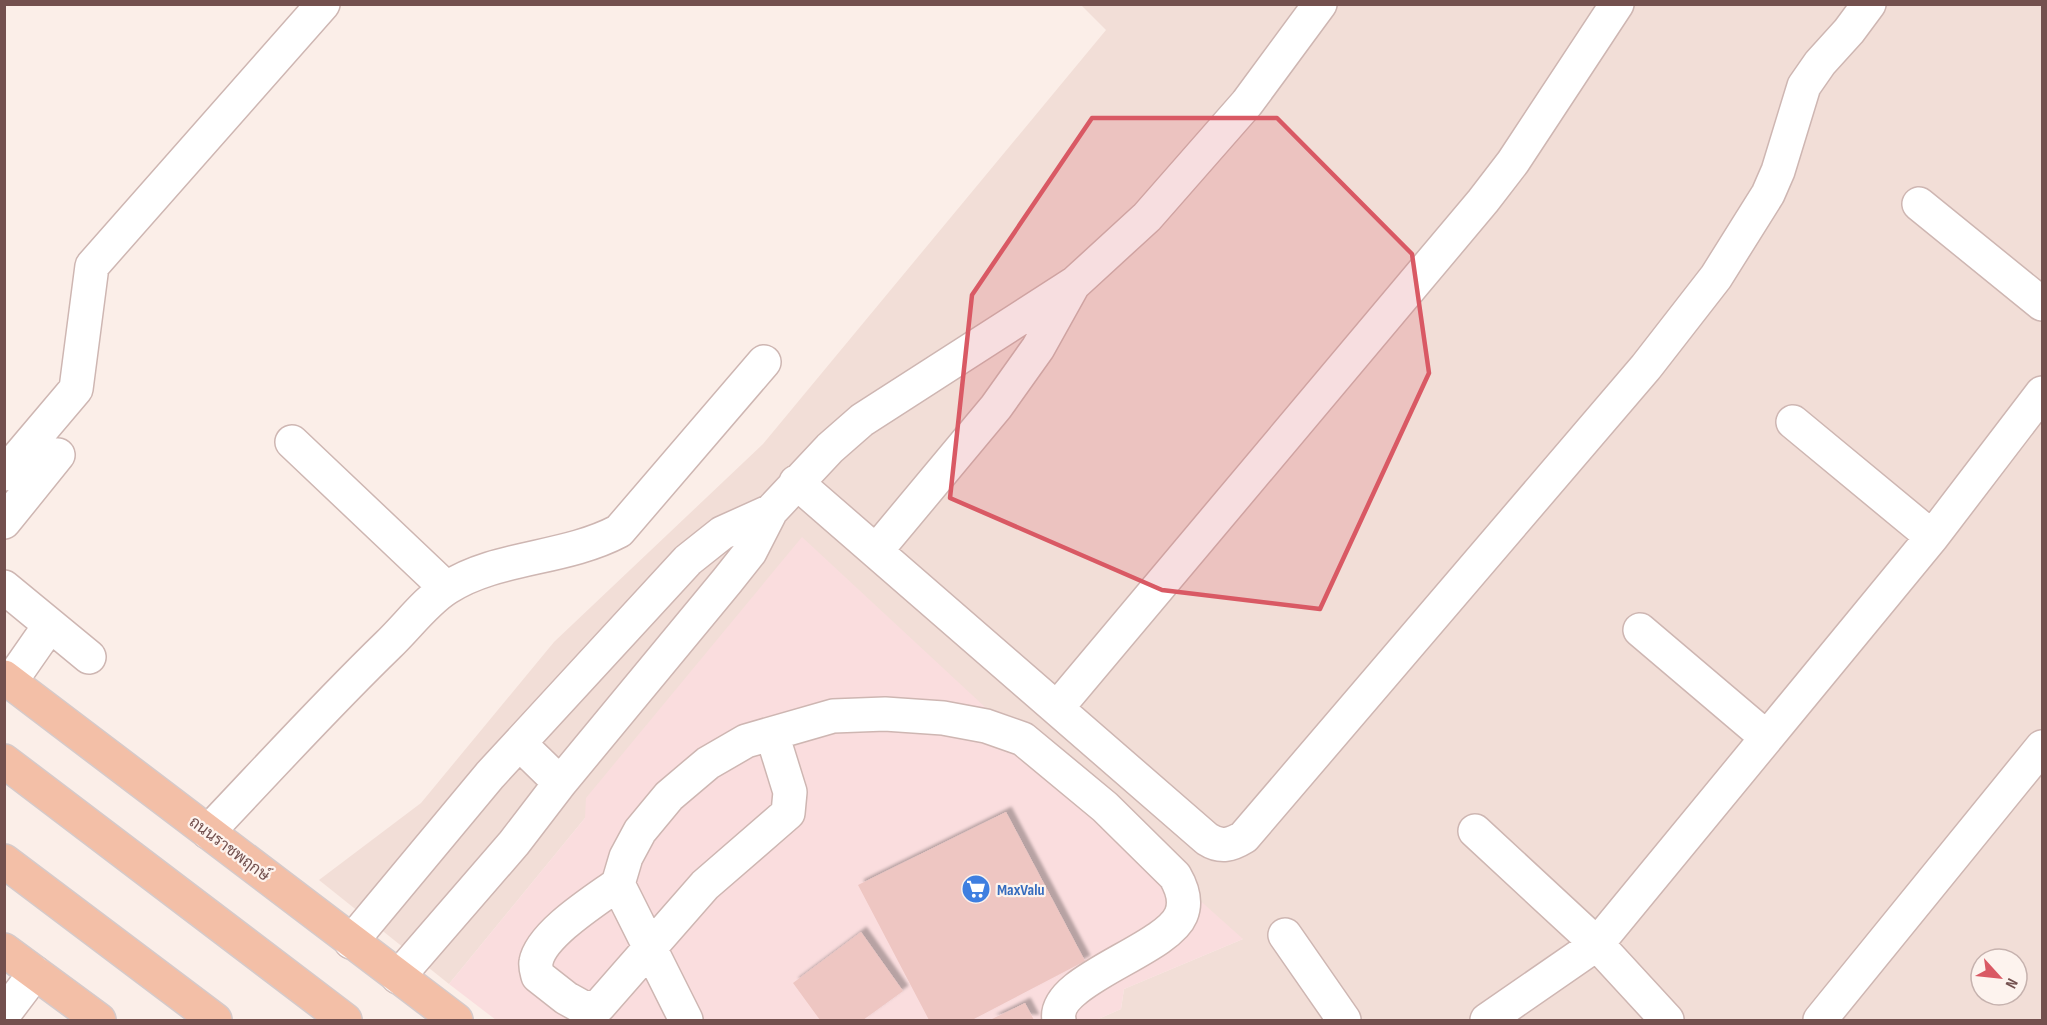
<svg xmlns="http://www.w3.org/2000/svg" width="2047" height="1025" viewBox="0 0 2047 1025" font-family="'Sofia Sans Condensed',Sarabun,sans-serif">
<style>
.residential{fill:#f2ded7;fill-rule:evenodd}
.commercial{fill:#faddde}
.building{fill:#eec6c2;filter:url(#shadow)}
.lines{fill:none;stroke-linecap:round;stroke-linejoin:round}
.minor-casing{stroke:#ceb6b2;stroke-width:36}
.major-casing{stroke:#d5caca;stroke-width:36}
.minor{stroke:#fff;stroke-width:33}
.major{stroke:#f3bfa7;stroke-width:33}
.marked{fill:#d95964;fill-opacity:0.2;stroke:#d95964;stroke-width:4.5;stroke-linejoin:round}
.labels{text-anchor:middle;stroke-width:4.5;stroke-linejoin:round;paint-order:stroke}
.street-label{font-size:16px;fill:#73504e;stroke:#fdf3ee}
.shop-label{font-size:16px;font-weight:bold;fill:#366cbe;stroke:#fdf3ee;text-anchor:start}
</style>
<defs>
<filter id="shadow"><feDropShadow dx="5.5" dy="-5.5" stdDeviation="1.5" flood-color="#0004"/></filter>
</defs>
<rect width="100%" height="100%" fill="#fbeee8"/>
<!-- residential -->
<path class="residential" d="M 1081,5 L 2042,5 L 2042,1020 L 1096,1020 L 1121,1009 L 1124,989 L 1243,939 L 585,818 L 449,984 L 319,880 L 421,803 L 554,642 L 763,444 L 1106,30 ZM 1981,959 L 2017,959 L 2017,995 L 1981,995 Z"/>
<!-- commercial -->
<path class="commercial" d="M 802,537 L 1014,734 L 1243,939 L 1124,989 L 1121,1009 L 1096,1020 L 496,1020 L 449,984 L 585,818 L 586,798 Z"/>
<!-- building -->
<path class="building" d="M 1006,812 L 1085,961 L 972,1020 L 929,1020 L 858,885 Z
M 861,932 L 903,991 L 863,1020 L 820,1020 L 793,983 Z
M 1025,1003 L 1034,1020 L 990,1020 Z"/>
<g class="lines">
<!-- minor casing -->
<g class="minor-casing">
<path id="minor" d="M 1919,204 L 2042,304
M 1793,422 L 1932,537
M 292,442 L 446,588
M 4,474 L 76,389 L 92,266 L 323,4
M 796,482 L 1207,839 C 1221,848 1231,845 1244,837 L 1646,367 L 1716,277 L 1768,194 L 1778,171 L 1804,86 L 1820,63 L 1849,31 L 1869,4
M 4,522 L 58,455
M 876,551 L 996,407 L 1038,348 L 1072,287
M 4,587 L 89,657
M 1640,630 L 1766,737
M 11,681 L 50,625
M 1057,708 L 1483,201 L 1513,162 L 1617,4
M 521,745 L 560,783
M 1475,831 L 1597,944 L 1667,1020
M 208,832 C 268,769 326,705 388,645 C 407,627 426,601 447,588 C 496,556 564,560 619,531 L 764,362
M 618,884 C 596,900 541,934 536,962 C 535,966 537,972 538,976 L 566,998 L 584,1008 L 599,1006 L 705,885 L 788,813 L 790,792 L 772,734
M 1285,935 L 1344,1020
M 351,942 L 490,775 L 688,560 L 722,533 L 771,511
M 398,977 L 514,843 L 560,783 L 727,581 L 750,552 L 771,511 L 830,448 L 862,420 L 1075,283 L 1147,217 L 1247,103 L 1320,4
M 4,1014 L 35,973
M 686,1020 L 618,884 L 626,857 L 640,831 L 669,796 L 708,763 L 746,741 L 833,716 L 885,714 L 943,718 L 986,726 L 1023,739 L 1105,807 L 1175,876 C 1182,888 1187,901 1181,915 C 1166,951 1051,980 1059,1020
M 1487,1020 L 1597,944 L 1932,537 L 2042,393
M 1820,1020 L 2042,747"/>
</g>
<!-- major casing -->
<g class="major-casing">
<path id="major" d="M 4,677 L 456,1020
M 4,761 L 345,1020
M 4,861 L 215,1020
M 4,950 L 99,1020"/>
</g>
<!-- minor -->
<use href="#minor" class="minor"/>
<!-- major -->
<use href="#major" class="major"/>
</g>
<!-- marked area -->
<path class="marked" d="M 1092,118 L 1277,118 L 1412,254 L 1429,373 L 1320,609 L 1162,590 L 950,498 L 972,295 Z"/>
<!-- icons -->
<defs>
<g id="supermarket-disc" transform="scale(1.5)"><circle r="9.5" fill="#3f7fe0" stroke="#fdf3ee"/><path d="M-6-5.5h2.5l.6 2H6L4.5 2H-2.5L-4.4-4H-6ZM-1.5 3.2a1.3 1.3 0 1 0 .1 0ZM3 3.2a1.3 1.3 0 1 0 .1 0Z" fill="#fff"/></g>
</defs>
<g fill-rule="evenodd">
<use href="#supermarket-disc" x="976" y="889"/>
</g>
<g class="labels">
<!-- street labels -->
<g class="street-label">
<text transform="translate(230 848) rotate(37)" y="6">ถนนราชพฤกษ์</text>
</g>
<!-- shop labels -->
<g class="shop-label">
<text x="997" y="895">MaxValu</text>
</g>
</g>
<!-- border -->
<rect width="2047" height="1025" fill="none" stroke="#73504e" stroke-width="12"/>
<!-- north arrow -->
<g transform="translate(1999 977) rotate(117)"><circle r="28" fill="#fdf3ee" stroke="#c6b2ae" stroke-width="1.5"/>
<path d="M0-4.5L10 22L0 15L-10 22Z" fill="#d95964"/>
<text y="-9" font-size="16" font-weight="bold" text-anchor="middle" fill="#73504e">N</text>
</g>
</svg>
